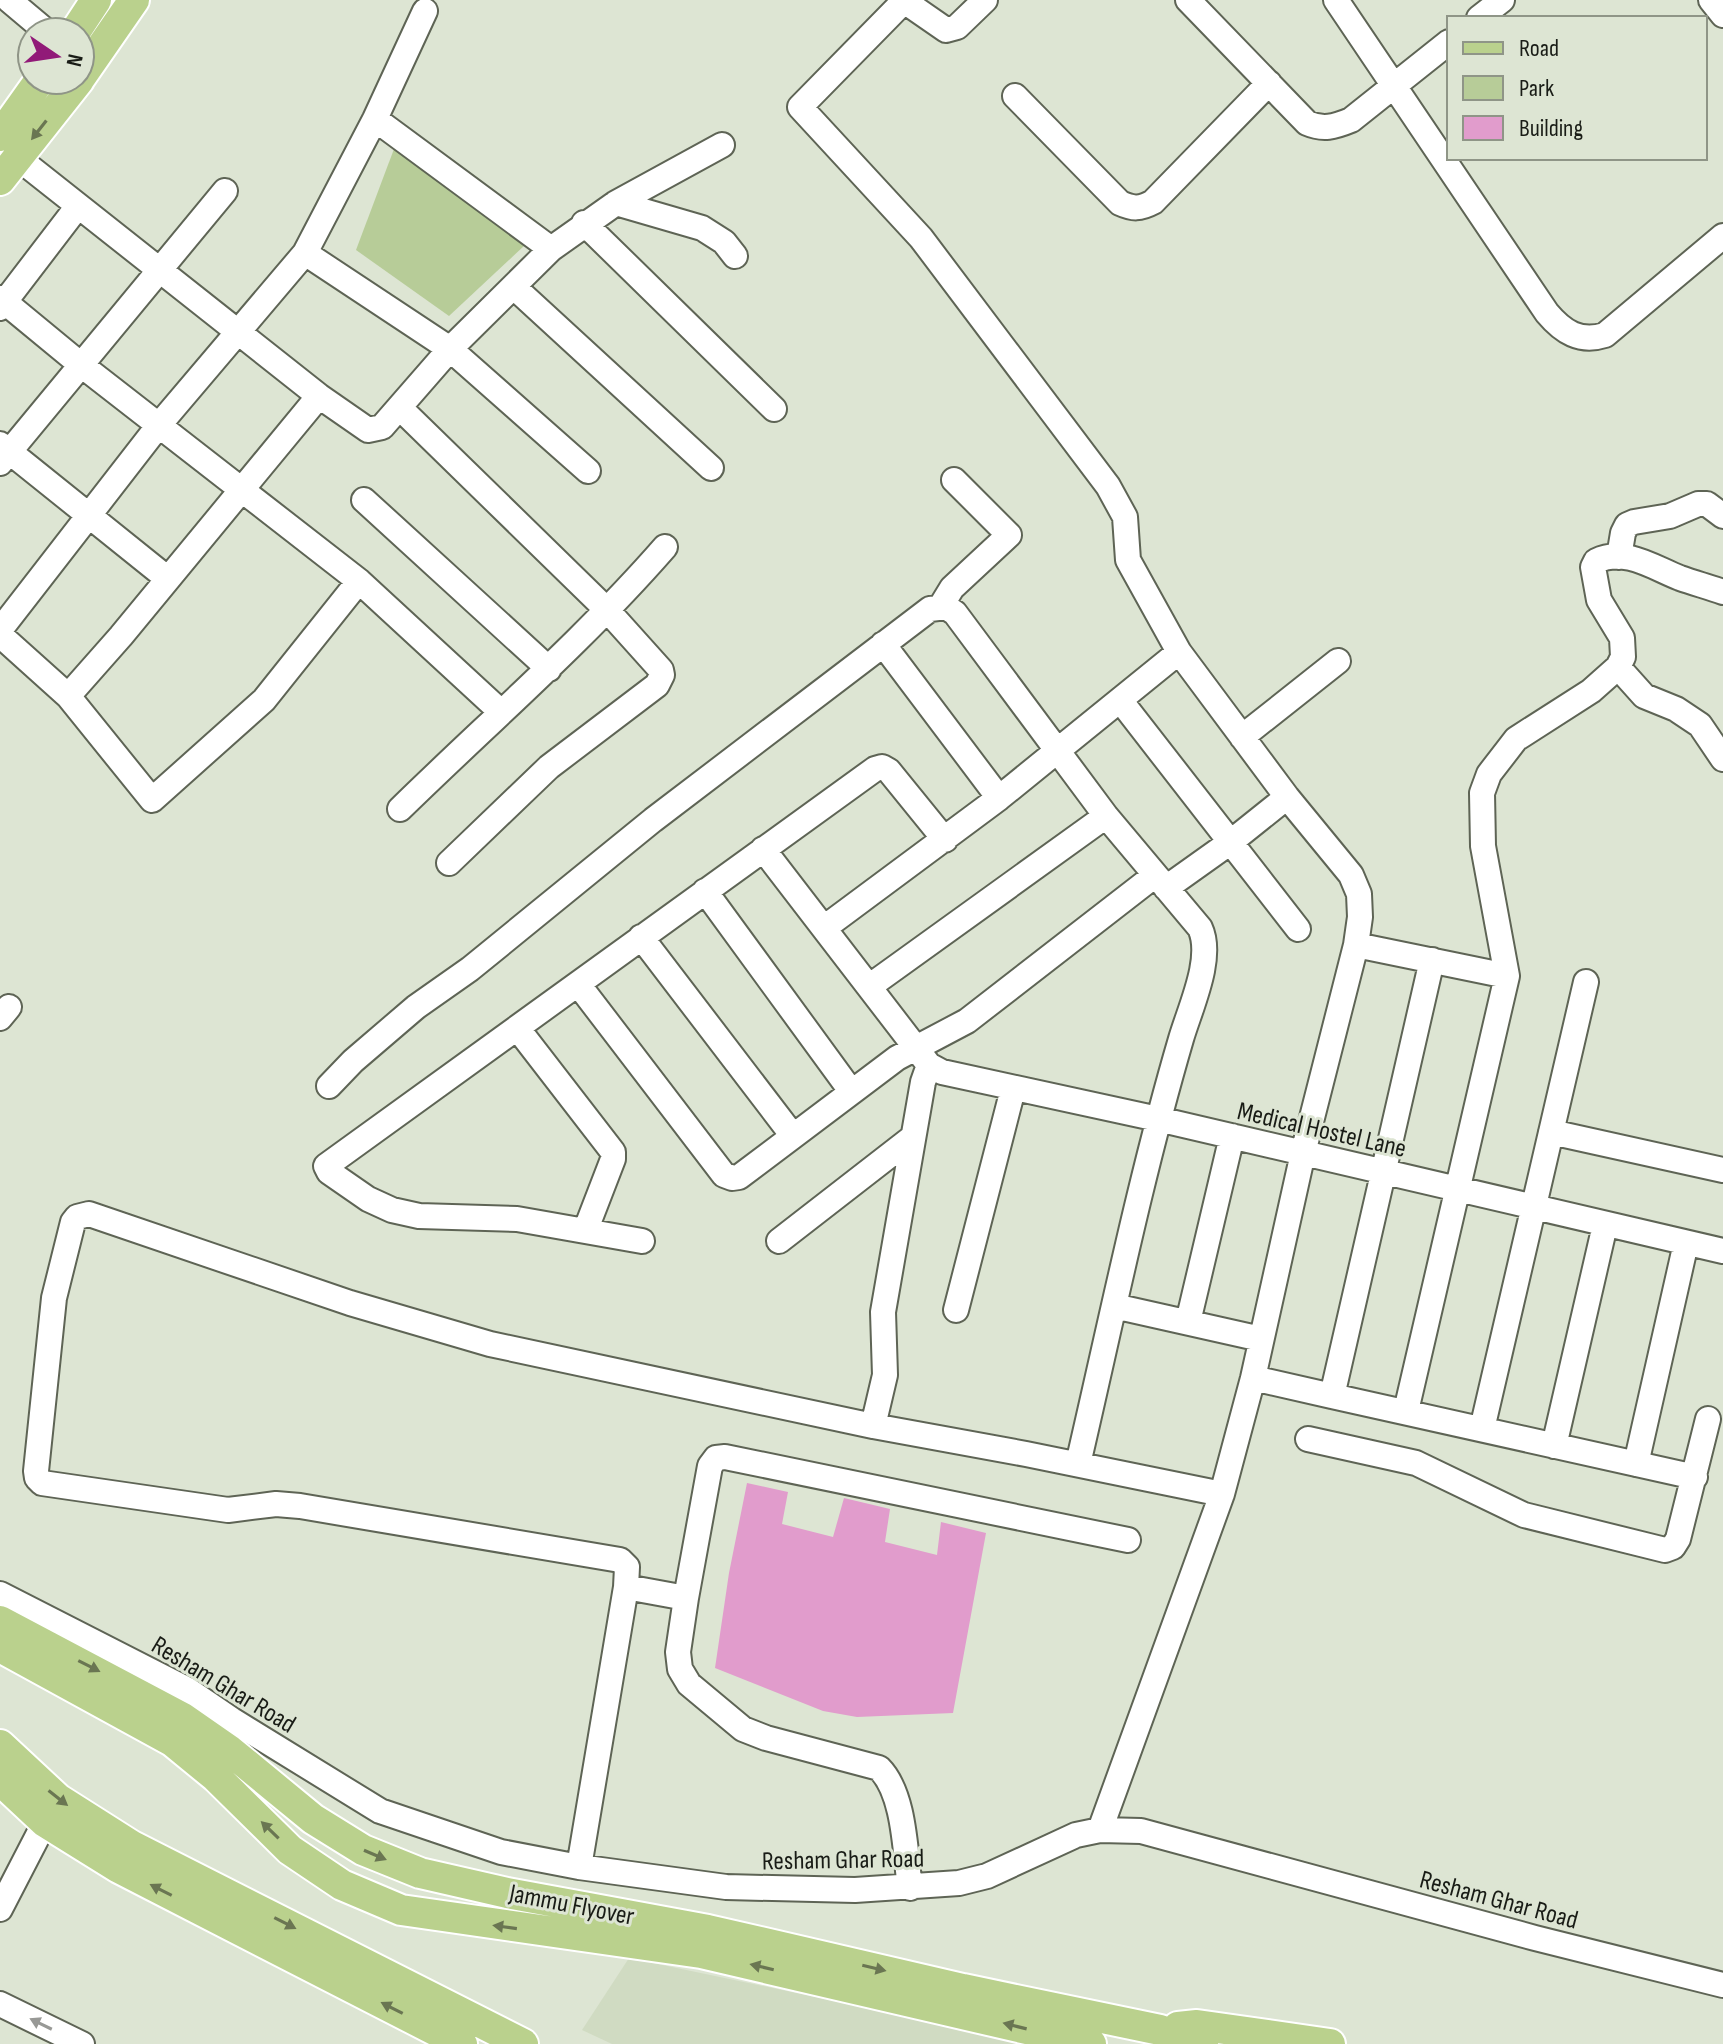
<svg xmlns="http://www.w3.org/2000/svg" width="1723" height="2044" viewBox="0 0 1723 2044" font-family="'Sofia Sans Condensed',sans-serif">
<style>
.built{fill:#d0dbc2}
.green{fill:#b7cc98}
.building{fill:#e19ccc}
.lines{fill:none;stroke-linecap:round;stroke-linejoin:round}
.minor-casing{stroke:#5e6455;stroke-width:28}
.major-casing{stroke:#fff;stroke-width:34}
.minor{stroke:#fff;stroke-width:24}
.major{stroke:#bad18d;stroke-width:30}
.oneway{fill:#6a7652}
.oneway2{fill:#989996}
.labels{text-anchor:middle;stroke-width:6;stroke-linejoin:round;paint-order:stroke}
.street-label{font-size:26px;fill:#191c16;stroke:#dde5d3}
</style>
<rect width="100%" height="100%" fill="#dde5d3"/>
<!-- built -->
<path class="built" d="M 629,1958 L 1040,2044 L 612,2044 L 582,2030 Z"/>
<!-- green -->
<path class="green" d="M 400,133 L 540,231 L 449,316 L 356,250 Z"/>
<!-- building -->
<path class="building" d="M 747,1483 L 788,1492 L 782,1524 L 833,1537 L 844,1498 L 890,1509 L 885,1542 L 937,1555 L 941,1522 L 986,1533 L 953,1713 L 857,1717 L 823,1711 L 715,1668 L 729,1573 Z"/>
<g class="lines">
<!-- minor casing -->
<g class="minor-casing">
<path id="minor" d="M 9,0 L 47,32
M 905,0 L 800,107 L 921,238 L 1108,486 L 1125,517 L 1128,560 L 1179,652 L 1287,797 L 1351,875 L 1359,894 L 1360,917 L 1356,945 L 1303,1153 L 1253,1378 L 1222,1494 L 1100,1830
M 1188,0 L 1307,123 C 1323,130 1334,127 1351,120 L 1449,42
M 1336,0 L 1547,313 C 1563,332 1580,343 1605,335 L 1723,236
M 1711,0 L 1723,15
M 904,1 L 946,30 L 957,27 L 985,0
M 1479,18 L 1502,0
M 1015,96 L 1120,203 C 1133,209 1140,209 1153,202 L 1269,83
M 375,119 L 551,249
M 18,158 L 319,396 L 368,430 L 382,427 L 450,349 L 551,249 L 616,203 L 722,145
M 616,203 L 702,228 L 724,242 L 735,256
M 584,223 L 774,409
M 305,253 L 450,349 L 588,471
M 514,287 L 711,468
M 0,298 L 80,364 L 359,581 L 500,711
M 0,308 L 78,206
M 400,408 L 608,611 L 661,670 L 662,675 L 657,685 L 549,767 L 449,863
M 0,444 L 168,579
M 0,463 L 225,191
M 364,500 L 549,669
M 1619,557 L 1623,533 L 1627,525 L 1634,522 L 1670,516 L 1698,504 L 1707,504 L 1723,516
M 941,606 L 952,588 L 1009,535 L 954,480
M 0,630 L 159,425 L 305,253 L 375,119 L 425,11
M 0,635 L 68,696 L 152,800 L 264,700 L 359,581
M 883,644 L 999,798
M 1618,667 L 1644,696 L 1676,709 L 1700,725 L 1723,759
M 68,696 L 121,636 L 319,396
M 1120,700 L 1298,929
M 1242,737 L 1338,661
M 400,809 C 489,722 583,641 665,547
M 763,849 L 929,1065 L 942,1072 L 1158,1119 L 1723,1251
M 1166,888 L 1232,841 L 1287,797
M 705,891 L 851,1091
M 824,928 L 999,798 L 1179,652
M 641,937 L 793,1136
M 1356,945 L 1507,976
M 1432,960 L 1332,1396 L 1695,1477
M 578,984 L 724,1175 L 732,1178 L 739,1177 L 897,1058 L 967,1021 L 1154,876
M 870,986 L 1106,816
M 0,1018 L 9,1007
M 518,1029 L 613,1152 L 613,1159 L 586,1229
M 329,1086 L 353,1061 L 416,1007 L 470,969 L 653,820 L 930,609 L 946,607 L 955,613 L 1106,816 L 1200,928 C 1214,958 1190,1008 1181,1039 C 1140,1179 1111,1322 1078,1464
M 1551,1132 L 1723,1170
M 642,1241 L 517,1219 L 419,1216 L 392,1210 L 368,1199 L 329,1172 L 326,1166 L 875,769 L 882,767 L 889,771 L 945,840
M 779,1241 L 913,1137
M 1114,1306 L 1261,1339
M 956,1310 L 1013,1089
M 1188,1322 L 1232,1136
M 1253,1378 L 1332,1396
M 1406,1411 L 1507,976 L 1483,846 L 1482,793 L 1489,774 L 1516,739 L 1591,691 L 1618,667 L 1623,657 L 1622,638 L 1599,600 L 1593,567 L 1596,561 C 1625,547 1654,568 1680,578 C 1694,583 1709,587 1723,592
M 873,1426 L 885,1375 L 883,1312 L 923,1082 L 929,1065
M 1482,1429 L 1586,982
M 1308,1439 L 1416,1463 L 1524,1515 L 1665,1550 L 1673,1547 L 1678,1539 L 1708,1419
M 1554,1446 L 1605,1225
M 1636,1464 L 1686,1243
M 626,1587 L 686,1598 L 678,1652 L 680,1669 L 689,1684 L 743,1729 L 766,1738 L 879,1768 C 905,1794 905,1852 910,1888
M 0,1594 L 188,1690 L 232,1720 L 380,1811 L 501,1852 L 579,1867 L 726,1887 L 855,1890 L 959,1883 L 987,1876 L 1076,1835 L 1100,1830 L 1141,1831 L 1535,1938 L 1723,1985
M 686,1598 L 710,1466 L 716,1458 L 725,1457 L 1128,1540
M 579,1867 L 626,1587 L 627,1567 L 620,1560 L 300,1506 L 276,1504 L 228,1510 L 42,1483 L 37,1478 L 36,1471 L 54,1298 L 73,1222 L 77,1217 L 89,1214 L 350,1303 L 490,1344 L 873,1426 L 1026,1454 L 1222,1494
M 0,1909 L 45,1822
M 0,2004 L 82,2044"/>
</g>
<!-- major casing -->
<g class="major-casing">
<path id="major" d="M 75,32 L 96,0
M 80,78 L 134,0
M 0,136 L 40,80
M 0,180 L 79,80
M 0,1621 L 183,1718 L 229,1750 L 313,1819 L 363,1850 L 420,1873 L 507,1893 L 708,1930 L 963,1989 L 1160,2030 L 1203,2044
M 0,1647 L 172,1741 L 216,1777 L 290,1850 L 342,1885 L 401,1910 L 701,1953 L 1091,2044
M 0,1745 L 58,1799 L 132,1846 L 523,2044
M 0,1780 L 45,1822 L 119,1868 L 462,2044
M 1178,2027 L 1197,2025 L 1330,2044"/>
</g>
<!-- minor -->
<use href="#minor" class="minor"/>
<!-- major -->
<use href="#major" class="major"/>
</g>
<!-- one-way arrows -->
<defs><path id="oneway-solid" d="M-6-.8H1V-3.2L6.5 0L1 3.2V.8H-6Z" transform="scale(2)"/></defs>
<g class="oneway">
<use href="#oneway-solid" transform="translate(39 130) rotate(128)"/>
<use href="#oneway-solid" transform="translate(89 1666) rotate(27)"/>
<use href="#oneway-solid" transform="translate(58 1798) rotate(38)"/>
<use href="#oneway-solid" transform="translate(270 1830) rotate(-136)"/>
<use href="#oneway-solid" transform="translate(375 1855) rotate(23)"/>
<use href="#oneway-solid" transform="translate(161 1890) rotate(-153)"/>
<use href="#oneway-solid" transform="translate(285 1923) rotate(27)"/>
<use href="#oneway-solid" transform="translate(505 1927) rotate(-172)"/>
<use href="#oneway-solid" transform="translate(762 1967) rotate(-167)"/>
<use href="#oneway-solid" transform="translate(874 1968) rotate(13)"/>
<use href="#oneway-solid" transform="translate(392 2008) rotate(-153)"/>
<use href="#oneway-solid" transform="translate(1015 2026) rotate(-166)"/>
</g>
<use class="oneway2" href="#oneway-solid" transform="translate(41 2024) rotate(-154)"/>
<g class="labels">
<!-- street labels -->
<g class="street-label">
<text transform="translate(1322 1129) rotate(13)" y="9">Medical Hostel Lane</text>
<text transform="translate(224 1684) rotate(31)" y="9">Resham Ghar Road</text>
<text transform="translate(843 1859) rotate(-1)" y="9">Resham Ghar Road</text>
<text transform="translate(1499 1899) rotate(15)" y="9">Resham Ghar Road</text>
<text transform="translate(572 1904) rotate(11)" y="9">Jammu Flyover</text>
</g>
</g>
<!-- legend -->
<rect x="1447" y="16" width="260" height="144" fill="#dde5d3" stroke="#8f9587" stroke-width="2"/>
<rect x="1463" y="42" width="40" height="12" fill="#bad18d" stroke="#8f9587" stroke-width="2"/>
<text x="1519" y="56" font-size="24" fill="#191c16">Road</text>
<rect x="1463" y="76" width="40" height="24" fill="#b7cc98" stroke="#8f9587" stroke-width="2"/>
<text x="1519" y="96" font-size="24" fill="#191c16">Park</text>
<rect x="1463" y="116" width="40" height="24" fill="#e19ccc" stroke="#8f9587" stroke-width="2"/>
<text x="1519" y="136" font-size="24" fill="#191c16">Building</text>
<!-- north arrow -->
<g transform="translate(56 56) rotate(103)"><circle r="38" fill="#dde5d3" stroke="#8f9587" stroke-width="2"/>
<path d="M0-6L14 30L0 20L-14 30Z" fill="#911a78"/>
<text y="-12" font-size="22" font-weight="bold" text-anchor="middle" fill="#191c16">N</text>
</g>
</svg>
